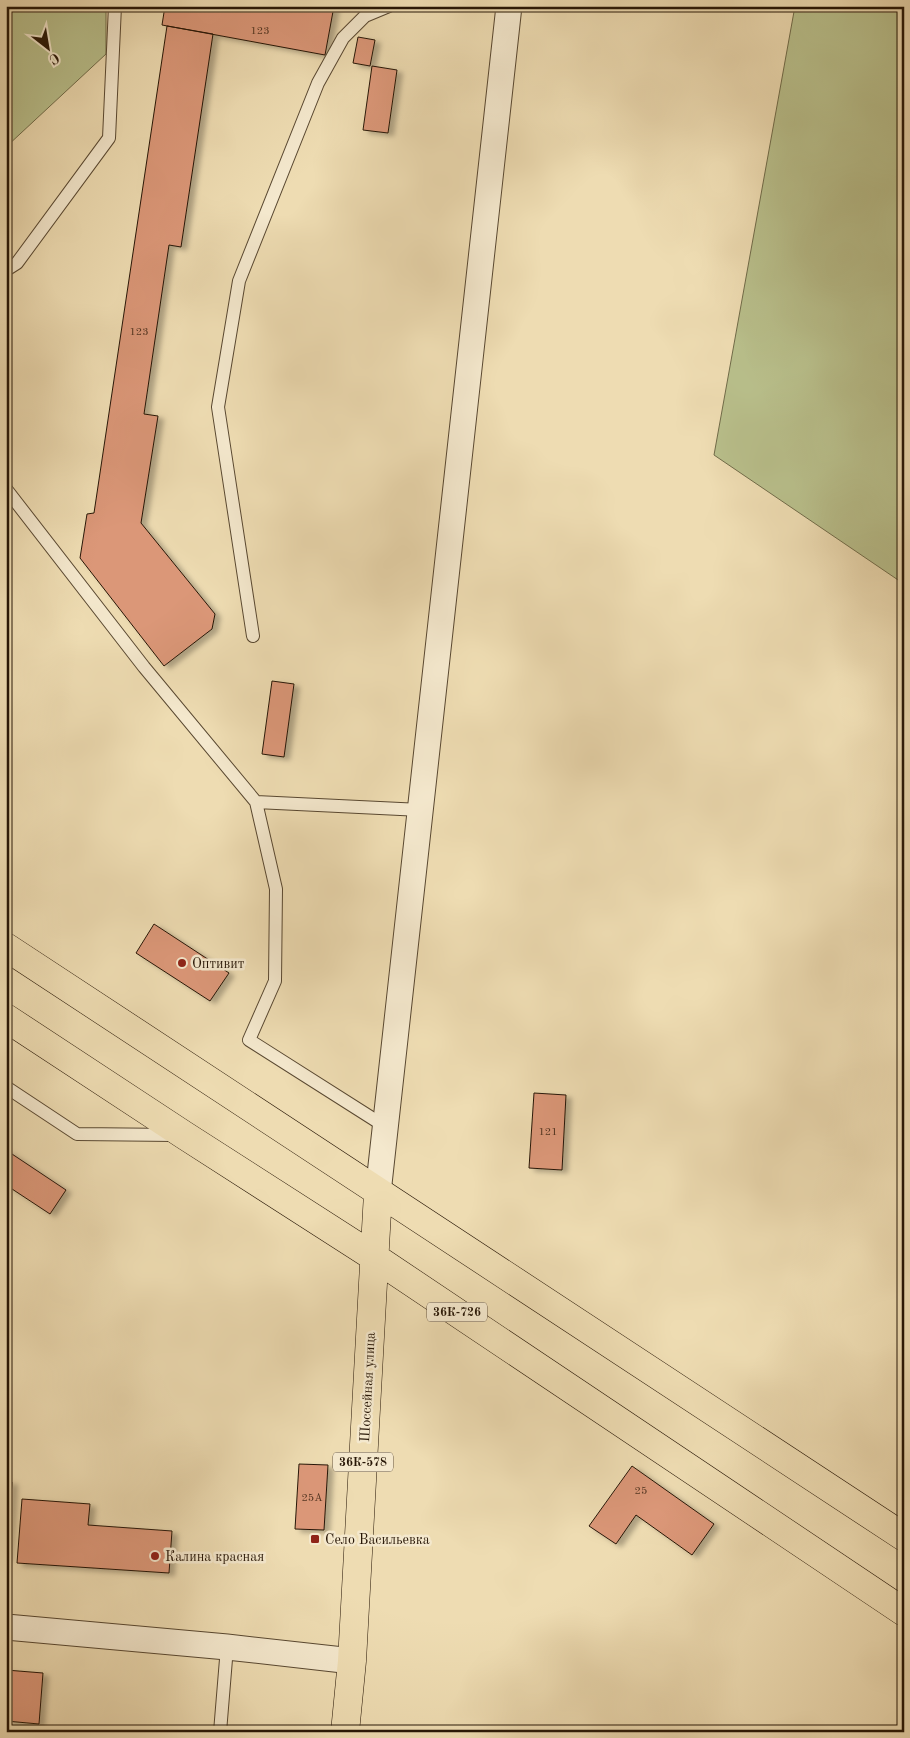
<svg xmlns="http://www.w3.org/2000/svg" width="910" height="1738" viewBox="0 0 910 1738" font-family="'Old Standard TT',serif">
<style>
.green{fill:#b9c08c;stroke:#706b49}
.building{fill:#db9778;stroke:#271606;filter:url(#shadow)}
.lines{fill:none;stroke-linecap:round;stroke-linejoin:round}
.service-casing{stroke:#594831;stroke-width:14}
.minor-casing{stroke:#594831;stroke-width:27}
.primary-casing{stroke:#271606;stroke-width:29}
.service{stroke:#f4e8cd;stroke-width:12}
.minor{stroke:#f4e8cd;stroke-width:25}
.primary{stroke:#eedcb2;stroke-width:28}
.poi-dot{fill:#8f2418;stroke:#f4e8cd;stroke-width:2}
.labels{text-anchor:middle;stroke-width:5;stroke-linejoin:round;paint-order:stroke}
.number-label{font-size:11px;fill:#543622}
.shield{fill:#f4e8cd;stroke:#645542;stroke-width:1}
.shield-label{font-size:12px;font-weight:bold;fill:#271606}
.poi-label{font-size:14px;fill:#271606;stroke:#f4e8cd;text-anchor:start}
.street-label{font-size:14px;fill:#271606;stroke:#f4e8cd}
</style>
<defs>
<filter id="shadow"><feDropShadow dx="5.5" dy="3" stdDeviation="2.5" flood-color="#0004"/></filter>
</defs>
<rect width="100%" height="100%" fill="#eedcb2"/>
<filter id="stains"><feTurbulence type="fractalNoise" baseFrequency=".004" numOctaves="4"/><feColorMatrix values="0 0 0 0 .2 0 0 0 0 .09 0 0 0 0 .02 0 0 0 .5 -.17"/></filter>
<radialGradient id="worn" r=".72"><stop offset=".6" stop-color="#630" stop-opacity="0"/><stop offset="1" stop-color="#630" stop-opacity=".3"/></radialGradient>
<!-- green -->
<path class="green" d="M 6,6 L 106,6 L 106,54 L 6,147 Z
M 795,6 L 904,6 L 904,584 L 714,455 Z"/>
<!-- building -->
<path class="building" d="M 165,6 L 334,6 L 325,55 L 162,25 Z
M 167,26 L 213,34 L 181,247 L 169,245 L 144,414 L 158,416 L 141,523 L 215,614 L 212,629 L 164,666 L 80,558 L 87,514 L 94,513 Z
M 358,37 L 375,40 L 370,66 L 353,63 Z
M 372,66 L 397,70 L 388,133 L 363,130 Z
M 272,681 L 294,684 L 284,757 L 262,754 Z
M 154,924 L 229,973 L 210,1001 L 136,953 Z
M 534,1093 L 566,1095 L 562,1170 L 529,1168 Z
M 6,1150 L 66,1190 L 50,1214 L 6,1185 Z
M 299,1464 L 328,1465 L 324,1530 L 295,1529 Z
M 632,1466 L 714,1524 L 692,1555 L 636,1515 L 616,1544 L 589,1526 Z
M 6,1481 L 12,1482 L 7,1558 L 6,1558 Z
M 22,1499 L 90,1504 L 88,1525 L 172,1531 L 169,1573 L 17,1563 Z
M 6,1670 L 43,1673 L 39,1724 L 6,1721 Z"/>
<g class="lines">
<!-- service casing -->
<g class="service-casing">
<path id="service" d="M 6,270 L 17,263 L 109,138 L 115,6
M 6,489 L 144,667 L 256,802 L 276,889 L 275,981 L 249,1040 L 386,1127
M 253,636 L 218,407 L 239,281 L 318,83 L 343,38 L 365,16 L 389,6
M 256,802 L 421,810
M 6,1087 L 77,1134 L 175,1135
M 220,1732 L 227,1647"/>
</g>
<!-- minor casing -->
<g class="minor-casing">
<path id="minor" d="M 378,1193 L 509,6
M 6,1627 L 227,1647 L 352,1661"/>
</g>
<!-- primary casing -->
<g class="primary-casing">
<path id="primary" d="M 6,947 L 904,1537
M 6,1018 L 184,1135 L 374,1257 L 904,1612
M 345,1732 L 352,1661 L 378,1193"/>
</g>
<!-- service -->
<use href="#service" class="service"/>
<!-- minor -->
<use href="#minor" class="minor"/>
<!-- primary -->
<use href="#primary" class="primary"/>
</g>
<!-- markers -->
<g class="poi-dot">
<circle cx="182" cy="963" r="5"/>
<rect x="310" y="1534" width="10" height="10" rx="2.5"/>
<circle cx="155" cy="1556" r="5"/>
</g>
<g class="labels">
<!-- number labels -->
<g class="number-label">
<text x="260" y="34">123</text>
<text x="139" y="335">123</text>
<text x="548" y="1135">121</text>
<text x="641" y="1494">25</text>
<text x="312" y="1501">25А</text>
</g>
<!-- shield labels -->
<g class="shield">
<rect x="427" y="1302.5" width="60" height="19" rx="4"/>
<rect x="333" y="1452.5" width="60" height="19" rx="4"/>
</g>
<g class="shield-label">
<text x="457" y="1316">36К-726</text>
<text x="363" y="1466">36К-578</text>
</g>
<!-- poi labels -->
<g class="poi-label">
<text x="192" y="968">Оптивит</text>
<text x="325" y="1544">Село Васильевка</text>
<text x="165" y="1561">Калина красная</text>
</g>
<!-- street labels -->
<g class="street-label">
<text transform="translate(367 1387) rotate(-87)" y="5">Шоссейная улица</text>
</g>
</g>
<!-- margin -->
<rect width="910" height="1738" fill="none" stroke="#eedcb2" stroke-width="25"/>
<rect x="8" y="8" width="895" height="1723" fill="none" stroke="#271606" stroke-width="2.5"/>
<rect x="12" y="12" width="885" height="1713" fill="none" stroke="#271606"/>
<!-- north arrow -->
<g transform="translate(48 48) rotate(149)" stroke="#f4e8cd" stroke-width="4" paint-order="stroke">
<path d="M0-4L9 19L0 12L-9 19Z" fill="#271606"/>
<text y="-8" font-size="14" font-weight="bold" text-anchor="middle" fill="#271606">С</text>
</g>
<rect width="100%" height="100%" filter="url(#stains)"/>
<rect width="100%" height="100%" fill="url(#worn)"/>
</svg>
